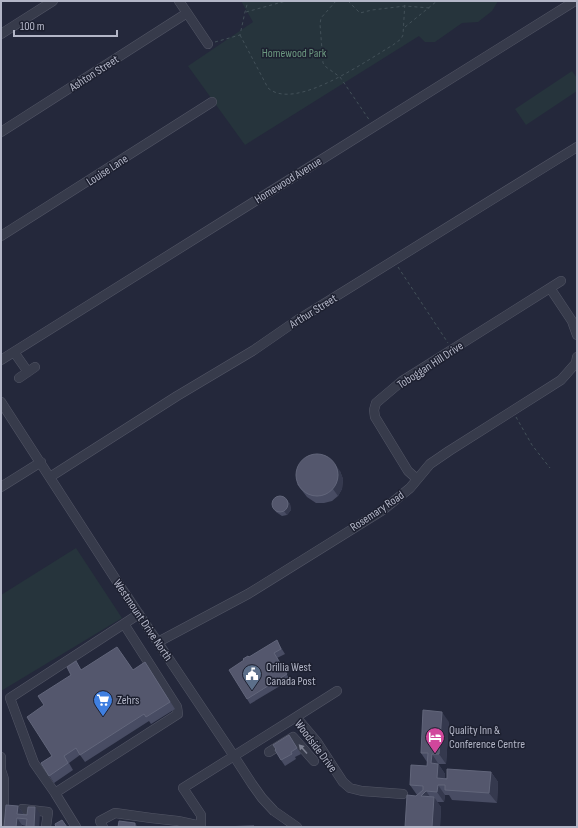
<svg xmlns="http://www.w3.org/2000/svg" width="578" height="828" viewBox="0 0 578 828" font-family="'Sofia Sans Condensed',sans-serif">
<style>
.green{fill:#26343c}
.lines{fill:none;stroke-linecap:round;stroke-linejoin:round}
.minor-casing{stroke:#535666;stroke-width:10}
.path{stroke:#435159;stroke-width:1;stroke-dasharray:3 3;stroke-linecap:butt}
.minor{stroke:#373b4b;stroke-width:9}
.wall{fill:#484c63}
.shaded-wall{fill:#35394e}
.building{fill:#54576d;stroke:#62667b}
.oneway{fill:#7b7f8f}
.labels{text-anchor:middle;stroke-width:3;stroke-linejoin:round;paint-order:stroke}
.park-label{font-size:12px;fill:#6b977f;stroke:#1d2030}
.street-label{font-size:12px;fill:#b3b6c7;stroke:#1d2030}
.poi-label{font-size:12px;fill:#b3b6c7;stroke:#1d2030;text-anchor:start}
</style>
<rect width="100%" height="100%" fill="#24283b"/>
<!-- green -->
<path class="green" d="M 241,1 L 498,1 L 492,11 L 478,22 L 462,23 L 435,42 L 425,42 L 419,36 L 245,145 L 188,66 L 253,22 Z
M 572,71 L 577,78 L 577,91 L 526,125 L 515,109 Z
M 76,548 L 122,618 L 1,691 L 1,595 Z"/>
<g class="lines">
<!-- minor casing -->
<g class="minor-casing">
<path id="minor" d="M 179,1 L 208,44
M 1,34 L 53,1
M 1,132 L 187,13
M 1,236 L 212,102
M 550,288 L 572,321 L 577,335
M 14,352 L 28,372
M 1,360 L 575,1
M 19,378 L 35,367
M 1,402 L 120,586 L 228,747 L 252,784 L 262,798 L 274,811 L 297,827
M 50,477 L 177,396 L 254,350 L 296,321 L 577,147
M 417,479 L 408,471 L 375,417 L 374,410 L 376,403 L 402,381 L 561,281
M 1,487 L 41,462
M 158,642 L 248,594 L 383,510 L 410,488 L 430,464 L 449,451 L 561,380 L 576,363 L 577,357
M 296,717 L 337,691
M 269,752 L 293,737 L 314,761
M 1,757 L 1,767
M 1,770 L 4,779 L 4,827
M 55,793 L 34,763 L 10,698 L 139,614
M 22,809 L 48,812 L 46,827
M 76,827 L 55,793 L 178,714 L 177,707 L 124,624
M 103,827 L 100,821 L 115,813 L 151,818 L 178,821 L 201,826
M 201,827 L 201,815 L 183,788 L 296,717 L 317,742 L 343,782 L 350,788 L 362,791 L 403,794"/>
</g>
<!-- path -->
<path class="path" d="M 336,1 L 321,18 L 320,24 L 323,63 L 326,67 L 340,77 L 370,121
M 348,1 L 360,13 L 372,10 L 405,6 L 430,8
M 246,12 L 286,1
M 405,27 L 437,1
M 240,35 L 268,88 C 295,112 367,60 393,45 L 401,39 L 403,35 L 405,1
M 215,42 L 240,35 L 245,12 L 248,1
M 398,267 L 448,343
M 516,417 L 532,445 L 550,468"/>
<!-- minor -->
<use href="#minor" class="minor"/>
</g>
<!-- wall -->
<path class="wall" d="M 340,471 L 343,479 L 342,489 L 338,496 L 332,501 L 324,503 L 316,503 L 307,497 L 297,484 Z
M 287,500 L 290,504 L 291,510 L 287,515 L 282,516 L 276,512 L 274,508 Z
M 280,646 L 285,654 L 277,658 L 290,680 L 250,704 L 247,699 L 249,657 Z
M 122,654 L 133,670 L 145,662 L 175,709 L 151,724 L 149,721 L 85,762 L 80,755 L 69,763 L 73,770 L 54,783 L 41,763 L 52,756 L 44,705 L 82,670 Z
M 449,722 L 446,764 L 439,764 L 439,765 L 445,774 L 445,778 L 491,772 L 498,782 L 497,803 L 452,800 L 449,795 L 445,795 L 444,802 L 437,802 L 441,807 L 440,827 L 405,827 L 417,795 L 410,785 L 427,766 L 427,762 L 421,753 Z
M 289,735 L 301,754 L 295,757 L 296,759 L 285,766 L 281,760 Z
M 18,806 L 23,813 L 23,814 L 40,814 L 26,826 L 22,825 L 21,827 L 4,827 Z"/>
<!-- shaded-wall -->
<path class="shaded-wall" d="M 335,464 L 340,471 L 343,479 L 342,489 L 338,496 L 333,489 Z
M 287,500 L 290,504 L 291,510 L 287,515 L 284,511 Z
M 442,712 L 449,722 L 446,764 L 439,754 Z
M 432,754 L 445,774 L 445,785 L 437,778 L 431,763 Z
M 491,772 L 498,782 L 497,803 L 489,793 Z
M 438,785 L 445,795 L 444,802 L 437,792 Z
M 426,791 L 433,801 L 421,796 Z
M 434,797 L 441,807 L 440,827 L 432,827 Z
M 18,806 L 23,813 L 22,819 L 17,814 Z
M 35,807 L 40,814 L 39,827 L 34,827 Z
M 17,818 L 22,825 L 21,827 L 16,827 Z
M 135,823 L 138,827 L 135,827 Z"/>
<!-- building -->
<path class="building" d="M296 475a21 21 0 1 1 42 0a21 21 0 1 1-42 0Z
M272 504a8 8 0 1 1 16 0a8 8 0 1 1-16 0Z
M 277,640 L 281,649 L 274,653 L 287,674 L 247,699 L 229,670 L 244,660 L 243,659 L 248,656 L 249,657 Z
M 117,647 L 133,670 L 145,662 L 170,702 L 146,717 L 144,714 L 80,755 L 76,748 L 64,756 L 68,763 L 49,776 L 41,763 L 52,756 L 27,717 L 44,705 L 38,696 L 71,675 L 67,667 L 76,661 L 81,670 Z
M 423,710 L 442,712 L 439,754 L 432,754 L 431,763 L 438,764 L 437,778 L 447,779 L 447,769 L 491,772 L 489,793 L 445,790 L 445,785 L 438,785 L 437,792 L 426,791 L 421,796 L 434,797 L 432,827 L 405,827 L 407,795 L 416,796 L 423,790 L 423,786 L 410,785 L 411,765 L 427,766 L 428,753 L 421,753 Z
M 289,735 L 297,748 L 291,752 L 292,754 L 281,760 L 275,750 L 276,749 L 273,745 Z
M 6,805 L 18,806 L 17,814 L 27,815 L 28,807 L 35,807 L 34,827 L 26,827 L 27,819 L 17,818 L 16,827 L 4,827 Z
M 62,820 L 67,827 L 56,827 L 55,824 Z
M 119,821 L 135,823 L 135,827 L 118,827 Z
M 254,826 L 254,827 L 216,827 Z"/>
<!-- one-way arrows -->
<defs><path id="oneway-solid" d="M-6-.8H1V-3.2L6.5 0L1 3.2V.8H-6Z"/></defs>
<use class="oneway" href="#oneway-solid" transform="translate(303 749) rotate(-132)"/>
<!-- icons -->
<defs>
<g id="civic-pin" transform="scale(1)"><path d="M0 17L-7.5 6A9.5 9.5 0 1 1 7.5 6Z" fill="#5c6f8a" stroke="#1d2030"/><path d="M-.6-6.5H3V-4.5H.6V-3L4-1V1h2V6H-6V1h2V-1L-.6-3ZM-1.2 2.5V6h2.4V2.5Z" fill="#fff"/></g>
<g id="supermarket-pin" transform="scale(1)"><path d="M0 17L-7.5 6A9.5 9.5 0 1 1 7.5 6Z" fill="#3f7fe0" stroke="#1d2030"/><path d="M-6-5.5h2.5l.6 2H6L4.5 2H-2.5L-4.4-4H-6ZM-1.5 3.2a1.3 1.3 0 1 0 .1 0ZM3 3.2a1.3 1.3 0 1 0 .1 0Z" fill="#fff"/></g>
<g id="hotel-pin" transform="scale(1)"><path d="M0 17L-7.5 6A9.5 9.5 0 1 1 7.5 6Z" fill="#d1479c" stroke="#1d2030"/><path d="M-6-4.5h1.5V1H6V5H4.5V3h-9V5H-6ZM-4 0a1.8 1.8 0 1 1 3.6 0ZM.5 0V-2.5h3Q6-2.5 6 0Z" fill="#fff"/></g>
</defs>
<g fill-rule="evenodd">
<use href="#civic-pin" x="252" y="674"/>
<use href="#supermarket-pin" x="103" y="700"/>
<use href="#hotel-pin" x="435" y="737"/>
</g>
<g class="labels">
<!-- park labels -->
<g class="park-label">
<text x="294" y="57">Homewood Park</text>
</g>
<!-- street labels -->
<g class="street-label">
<text transform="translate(94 73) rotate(-33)" y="4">Ashton Street</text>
<text transform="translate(107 170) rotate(-33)" y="4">Louise Lane</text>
<text transform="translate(288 180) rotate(-32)" y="4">Homewood Avenue</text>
<text transform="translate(313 311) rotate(-32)" y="4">Arthur Street</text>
<text transform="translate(430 365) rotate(-33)" y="4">Toboggan Hill Drive</text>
<text transform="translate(377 511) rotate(-34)" y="4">Rosemary Road</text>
<text transform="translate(143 620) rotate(56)" y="4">Westmount Drive North</text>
<text transform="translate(316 746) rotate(53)" y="4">Woodside Drive</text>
</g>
<!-- poi labels -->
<g class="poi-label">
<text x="266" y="671">Orillia West<tspan x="266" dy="14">Canada Post</tspan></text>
<text x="117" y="704">Zehrs</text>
<text x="449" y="734">Quality Inn &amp;<tspan x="449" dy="14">Conference Centre</tspan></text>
</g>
</g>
<!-- border -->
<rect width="578" height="828" fill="none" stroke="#b3b6c7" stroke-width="4"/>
<!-- scale -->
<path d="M14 30v6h103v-6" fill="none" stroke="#b3b6c7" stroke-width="2"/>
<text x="20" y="30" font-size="12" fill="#b3b6c7" stroke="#1d2030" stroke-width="3" paint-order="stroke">100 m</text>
</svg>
